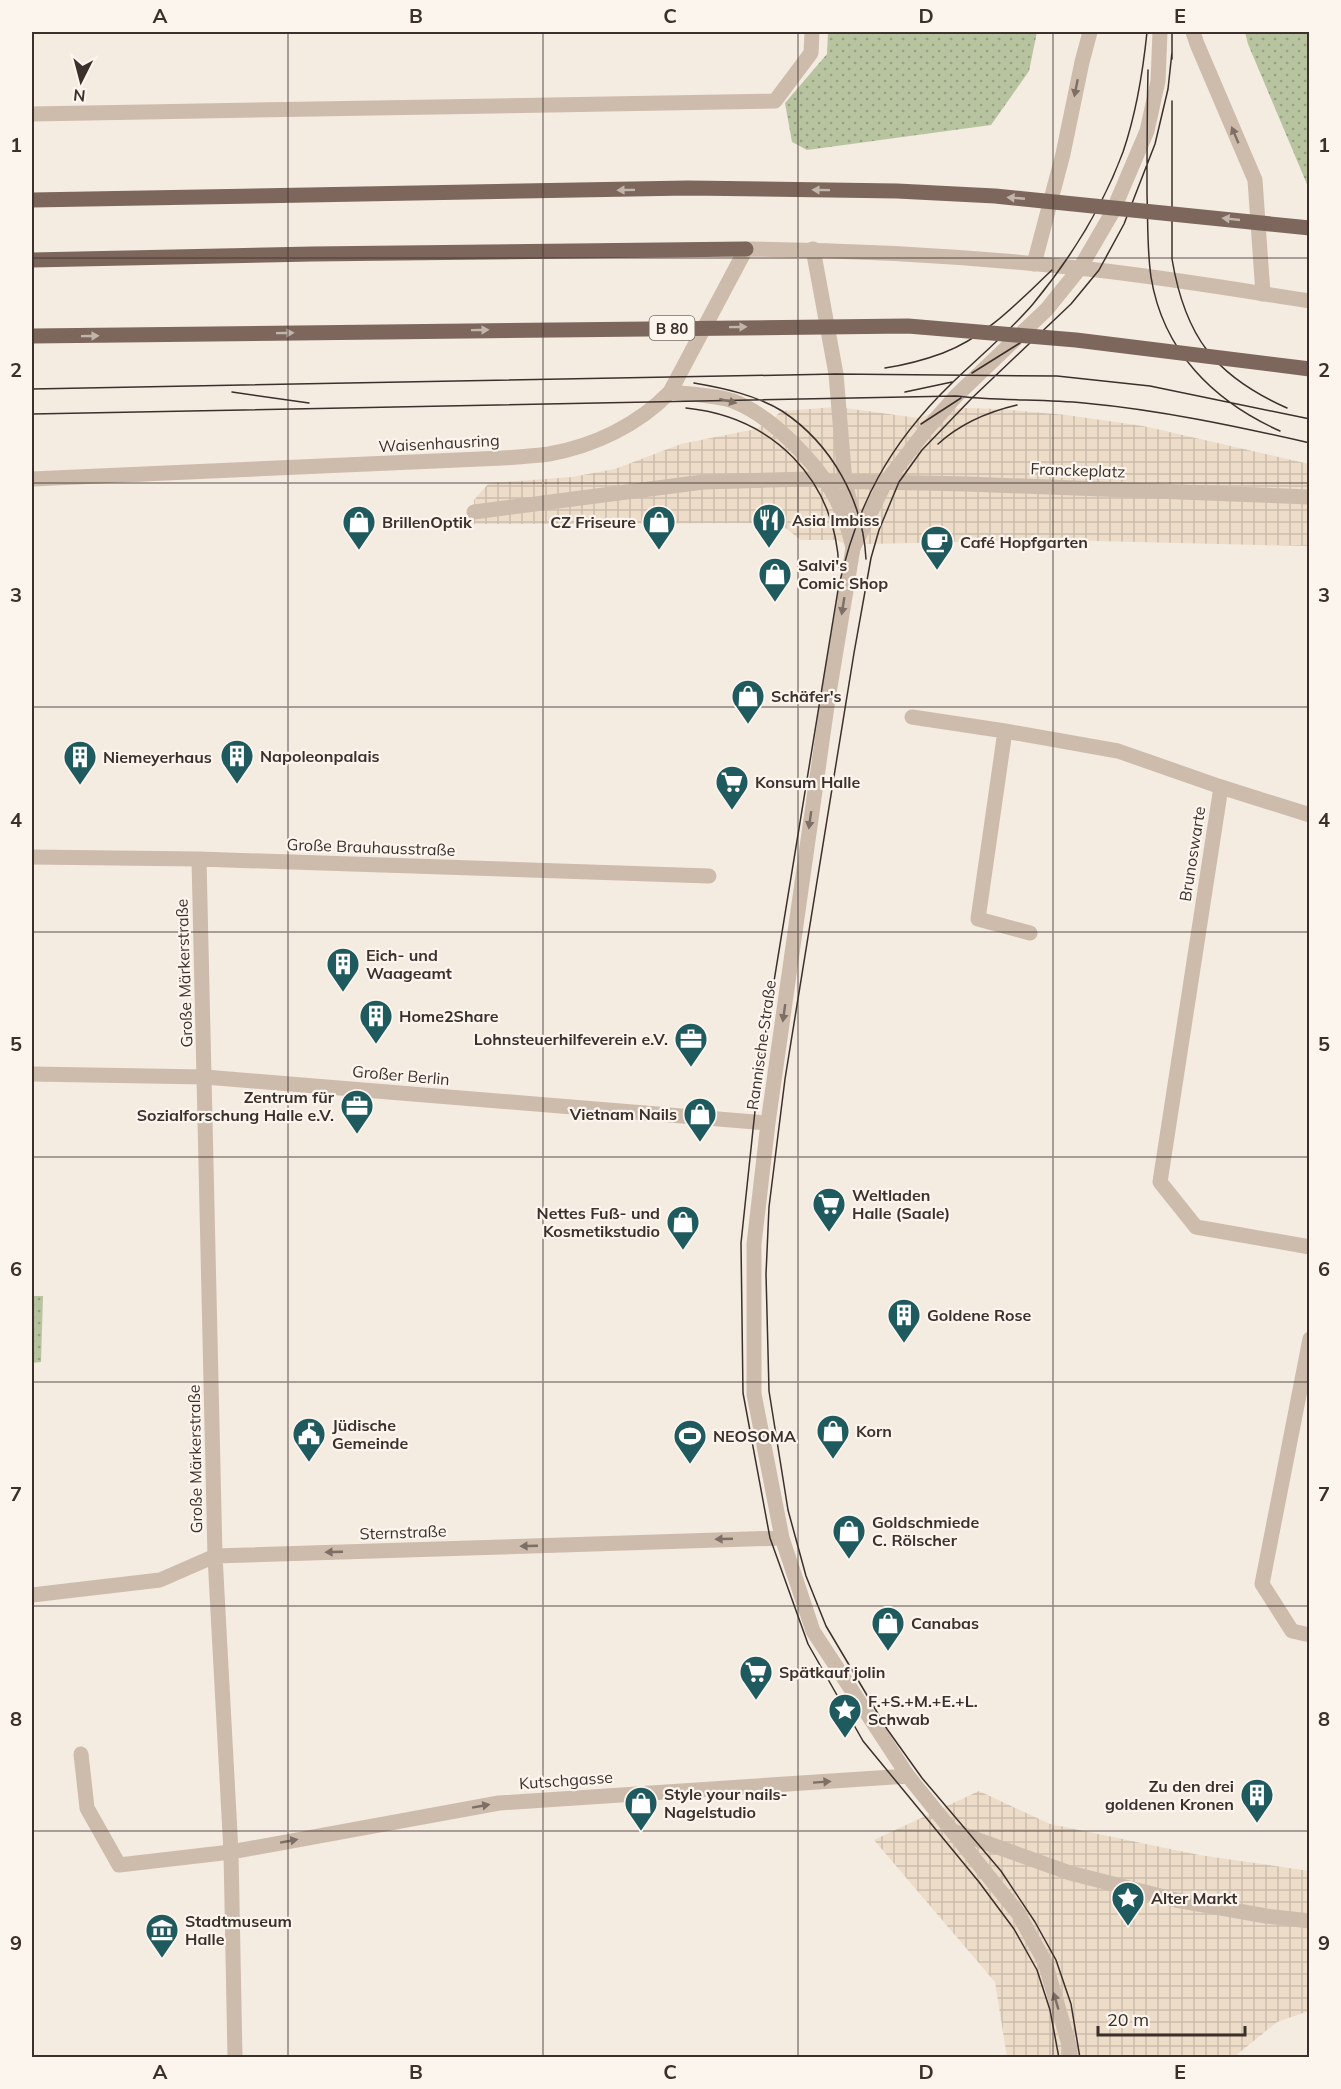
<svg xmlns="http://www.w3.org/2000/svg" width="1341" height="2089" viewBox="0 0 1341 2089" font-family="Mulish,sans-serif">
	<defs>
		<pattern id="grass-dots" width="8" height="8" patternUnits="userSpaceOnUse" patternTransform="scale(1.5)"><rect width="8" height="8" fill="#b8c4a0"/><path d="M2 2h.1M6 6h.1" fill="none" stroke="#97a083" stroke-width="1.8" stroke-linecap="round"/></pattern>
		<pattern id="plaza-grid" width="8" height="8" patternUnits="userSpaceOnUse" patternTransform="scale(1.5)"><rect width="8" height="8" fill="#ecdcc8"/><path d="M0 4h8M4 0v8" fill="none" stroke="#cbbdac"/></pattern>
	</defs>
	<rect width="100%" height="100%" fill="#f4ebe1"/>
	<path fill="url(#grass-dots)" d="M 828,32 L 1037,32 L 1029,71 L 991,125 L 807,150 L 792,142 L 785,103 L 827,54 Z
		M 1245,32 L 1309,32 L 1309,189 L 1248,44 Z
		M 32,1296 L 43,1296 L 41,1362 L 32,1363 Z"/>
	<path fill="url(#plaza-grid)" d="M 837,407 L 918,418 L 943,410 L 962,408 L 1000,409 L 1066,415 L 1143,426 L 1309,464 L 1309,546 L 1054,540 L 866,544 L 853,548 L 836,540 L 801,540 L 779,523 L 474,524 L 474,500 L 489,483 L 572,477 L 615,469 L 681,444 L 756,429 L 770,422 L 781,411 Z
		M 979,1791 L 1050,1824 L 1199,1855 L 1309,1871 L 1309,2011 L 1277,2022 L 1234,2057 L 1007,2057 L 995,1982 L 874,1840 Z"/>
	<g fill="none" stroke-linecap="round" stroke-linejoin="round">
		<path stroke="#cdbbac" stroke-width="15" d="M 32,114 L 775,101 L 811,53 L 812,32
			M 853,548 L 885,483 L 926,430 L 956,396 L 1047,309 L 1080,268 L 1112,213 L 1147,131 L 1158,81 L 1160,32
			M 912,717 L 1005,731
			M 1030,933 L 978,919 L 1005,731 L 1118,751 L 1221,787 L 1310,815
			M 1310,1339 L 1262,1584 L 1292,1631 L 1310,1635
			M 81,1754 L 87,1808 L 119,1865 L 231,1852"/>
		<path stroke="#cdbbac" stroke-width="15" d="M 813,249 L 836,374 L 845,482 L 855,524 L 853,545
			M 474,512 L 703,482 L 811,479 L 827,481 L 968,484 L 1310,497
			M 32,1595 L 160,1580 L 215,1556"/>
		<path stroke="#cdbbac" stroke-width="15" d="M 1193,32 L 1197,44 L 1255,180 L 1263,294
			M 1034,264 L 1063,154 L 1082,62 L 1090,32
			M 670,392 C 687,394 718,395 733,401 C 756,410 776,426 793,443 C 826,476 843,502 853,548 L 828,699 L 768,1123 L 754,1244 L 754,1394 L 782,1538 L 813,1631 L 908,1776 L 1018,1913 L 1045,1962 L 1070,2048 L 1070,2058
			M 1221,787 L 1160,1182 L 1196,1227 L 1310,1247
			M 32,857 L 199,859 L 709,876
			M 199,859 L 215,1556 L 231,1852 L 235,2058
			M 32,1074 L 205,1077 L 768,1123
			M 215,1556 L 782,1538
			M 953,1831 L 1070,1873 L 1176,1900 L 1266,1916 L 1310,1921
			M 231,1852 L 499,1803 L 908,1776"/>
		<path stroke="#cdbbac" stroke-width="15" d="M 32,479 L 503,458 C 518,457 534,456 549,454 C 594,446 638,425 670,392 L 746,249 C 864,250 980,257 1097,270 C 1168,278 1239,290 1310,301"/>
		<path stroke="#7d675c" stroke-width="15" d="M 32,260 L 312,254 L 746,249"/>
		<path stroke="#3b302b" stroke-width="1.5" d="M 1172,32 L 1172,59
			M 1148,70 C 1147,112 1147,153 1147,194 C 1148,222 1147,249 1151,277 C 1163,351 1213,401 1280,431
			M 1172,101 L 1172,259 C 1185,337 1215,376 1287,408
			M 885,368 C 905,365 924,360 943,353 C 986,337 1019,301 1052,270
			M 972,373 L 1020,343
			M 694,383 C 723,388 756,395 782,411 C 832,444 863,501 866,559
			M 32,389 L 836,374 L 1057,376 L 1150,386 L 1310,419
			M 232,392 L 309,403
			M 905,392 L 952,382
			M 686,408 C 773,417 835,479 839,568
			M 32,414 L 956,396 C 999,401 1042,399 1084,403 C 1160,410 1235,426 1310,443
			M 921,424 L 961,398
			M 938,444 C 961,423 987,412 1017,405
			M 1059,2058 L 1050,2010 L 1037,1970 L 1014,1929 L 979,1882 L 863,1741 L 808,1644 L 770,1538 L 743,1393 L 741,1243 L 759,1073 L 838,590 C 856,505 889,444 952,383 C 979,357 1009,332 1033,304 C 1070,259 1103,206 1123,152 C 1136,114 1143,71 1147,32
			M 1080,2058 L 1071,2004 L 1056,1960 L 1035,1922 L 1001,1871 L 922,1778 L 887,1729 L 826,1626 L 806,1576 L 788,1510 L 769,1391 L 766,1274 L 769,1207 L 785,1079 L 854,653 L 871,558 L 879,530 L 899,482 L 922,450 L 972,398 L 1071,304 L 1099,270 L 1124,224 L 1155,144 L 1168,89 L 1172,52"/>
		<path stroke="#7d675c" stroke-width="15" d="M 32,200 L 688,188 L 897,191 L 995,196 L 1310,228
			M 32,336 L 908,326 L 1076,340 L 1310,369"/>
	</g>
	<defs><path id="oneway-solid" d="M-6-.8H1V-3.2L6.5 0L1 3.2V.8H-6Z" transform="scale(1.5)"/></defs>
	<g fill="#7d6f65">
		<use href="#oneway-solid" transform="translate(1076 88) rotate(101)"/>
		<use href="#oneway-solid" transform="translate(1235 135) rotate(-113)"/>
		<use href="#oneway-solid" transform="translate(728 401) rotate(14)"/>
		<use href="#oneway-solid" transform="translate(843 606) rotate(99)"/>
		<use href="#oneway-solid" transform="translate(810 820) rotate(98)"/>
		<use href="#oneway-solid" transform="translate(784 1013) rotate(98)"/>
		<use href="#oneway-solid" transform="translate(724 1539) rotate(178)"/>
		<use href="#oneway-solid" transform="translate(529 1546) rotate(178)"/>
		<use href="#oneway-solid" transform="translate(334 1552) rotate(178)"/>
		<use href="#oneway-solid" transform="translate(822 1782) rotate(-4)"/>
		<use href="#oneway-solid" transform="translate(481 1806) rotate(-10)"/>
		<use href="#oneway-solid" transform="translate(289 1841) rotate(-10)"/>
		<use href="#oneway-solid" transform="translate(1056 2001) rotate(-106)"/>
	</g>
	<g fill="#c2b5ac">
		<use href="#oneway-solid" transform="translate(626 190) rotate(179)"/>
		<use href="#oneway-solid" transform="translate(821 190) rotate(-179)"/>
		<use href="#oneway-solid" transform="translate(1016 198) rotate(-175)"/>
		<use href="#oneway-solid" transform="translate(1231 219) rotate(-174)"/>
		<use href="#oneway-solid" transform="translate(738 327) rotate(-1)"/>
		<use href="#oneway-solid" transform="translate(480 330) rotate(-1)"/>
		<use href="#oneway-solid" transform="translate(285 333) rotate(-1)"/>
		<use href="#oneway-solid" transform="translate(90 336) rotate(-1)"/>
	</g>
	<path fill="none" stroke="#3b302b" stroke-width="1.5" stroke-opacity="0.55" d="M 288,32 L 288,2058M 543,32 L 543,2058M 798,32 L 798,2058M 1053,32 L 1053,2058M 32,258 L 1310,258M 32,483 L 1310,483M 32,707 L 1310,707M 32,932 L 1310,932M 32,1157 L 1310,1157M 32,1382 L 1310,1382M 32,1606 L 1310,1606M 32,1831 L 1310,1831"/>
	<defs>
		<g id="restaurant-pin" transform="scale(1.725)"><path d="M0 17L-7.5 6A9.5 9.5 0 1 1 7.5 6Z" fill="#1f5a5e" stroke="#fbf5ee"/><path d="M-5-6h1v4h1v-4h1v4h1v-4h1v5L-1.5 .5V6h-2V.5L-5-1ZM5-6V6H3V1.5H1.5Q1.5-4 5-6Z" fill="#fff"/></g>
		<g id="shop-pin" transform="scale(1.725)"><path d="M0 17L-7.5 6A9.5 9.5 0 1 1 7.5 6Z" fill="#1f5a5e" stroke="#fbf5ee"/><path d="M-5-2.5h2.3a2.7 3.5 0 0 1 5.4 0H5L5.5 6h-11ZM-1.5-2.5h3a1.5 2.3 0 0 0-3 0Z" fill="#fff"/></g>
		<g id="cafe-pin" transform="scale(1.725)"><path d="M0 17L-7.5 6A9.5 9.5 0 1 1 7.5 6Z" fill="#1f5a5e" stroke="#fbf5ee"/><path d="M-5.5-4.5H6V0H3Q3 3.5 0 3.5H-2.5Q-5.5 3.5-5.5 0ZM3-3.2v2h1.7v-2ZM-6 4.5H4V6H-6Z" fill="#fff"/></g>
		<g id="building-pin" transform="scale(1.725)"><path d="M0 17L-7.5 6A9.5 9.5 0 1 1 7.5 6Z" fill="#1f5a5e" stroke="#fbf5ee"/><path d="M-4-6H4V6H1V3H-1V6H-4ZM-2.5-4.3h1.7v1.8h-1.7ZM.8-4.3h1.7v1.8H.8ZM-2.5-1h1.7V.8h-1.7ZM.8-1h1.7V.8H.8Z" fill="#fff"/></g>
		<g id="supermarket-pin" transform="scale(1.725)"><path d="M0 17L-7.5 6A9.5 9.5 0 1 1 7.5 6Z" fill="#1f5a5e" stroke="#fbf5ee"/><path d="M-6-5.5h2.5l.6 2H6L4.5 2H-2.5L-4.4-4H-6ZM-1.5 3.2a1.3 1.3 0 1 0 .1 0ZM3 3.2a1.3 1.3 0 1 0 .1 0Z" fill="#fff"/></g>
		<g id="office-pin" transform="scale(1.725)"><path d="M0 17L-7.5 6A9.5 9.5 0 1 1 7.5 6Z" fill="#1f5a5e" stroke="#fbf5ee"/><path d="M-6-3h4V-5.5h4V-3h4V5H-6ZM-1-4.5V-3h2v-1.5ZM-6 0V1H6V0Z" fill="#fff"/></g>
		<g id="civic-pin" transform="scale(1.725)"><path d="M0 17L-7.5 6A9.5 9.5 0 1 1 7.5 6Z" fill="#1f5a5e" stroke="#fbf5ee"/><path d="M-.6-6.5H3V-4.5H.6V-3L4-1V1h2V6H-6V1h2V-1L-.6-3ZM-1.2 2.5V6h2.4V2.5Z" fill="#fff"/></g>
		<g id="stadium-pin" transform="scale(1.725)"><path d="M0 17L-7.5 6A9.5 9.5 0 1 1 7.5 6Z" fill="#1f5a5e" stroke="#fbf5ee"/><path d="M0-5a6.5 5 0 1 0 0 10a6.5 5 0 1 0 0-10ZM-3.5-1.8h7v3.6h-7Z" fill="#fff"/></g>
		<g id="sight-pin" transform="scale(1.725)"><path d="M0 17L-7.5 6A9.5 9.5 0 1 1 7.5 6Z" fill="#1f5a5e" stroke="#fbf5ee"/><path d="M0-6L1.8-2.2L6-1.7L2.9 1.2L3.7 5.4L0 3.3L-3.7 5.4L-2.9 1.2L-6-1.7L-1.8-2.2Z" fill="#fff"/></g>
		<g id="museum-pin" transform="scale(1.725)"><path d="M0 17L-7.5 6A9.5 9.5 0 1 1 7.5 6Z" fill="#1f5a5e" stroke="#fbf5ee"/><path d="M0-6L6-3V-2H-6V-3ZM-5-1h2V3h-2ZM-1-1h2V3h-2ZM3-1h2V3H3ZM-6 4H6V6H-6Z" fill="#fff"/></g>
	</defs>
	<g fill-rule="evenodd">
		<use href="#restaurant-pin" x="769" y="520"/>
		<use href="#shop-pin" x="359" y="522"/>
		<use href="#shop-pin" x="659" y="522"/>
		<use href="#cafe-pin" x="937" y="542"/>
		<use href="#shop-pin" x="775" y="574"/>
		<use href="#shop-pin" x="748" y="696"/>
		<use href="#building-pin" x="237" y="756"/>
		<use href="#building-pin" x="80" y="757"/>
		<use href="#supermarket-pin" x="732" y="782"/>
		<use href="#building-pin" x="343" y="964"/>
		<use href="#building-pin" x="376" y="1016"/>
		<use href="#office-pin" x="691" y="1039"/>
		<use href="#office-pin" x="357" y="1106"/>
		<use href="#shop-pin" x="700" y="1114"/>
		<use href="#supermarket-pin" x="829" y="1204"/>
		<use href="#shop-pin" x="683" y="1222"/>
		<use href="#building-pin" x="904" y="1315"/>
		<use href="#shop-pin" x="833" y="1431"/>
		<use href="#civic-pin" x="309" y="1434"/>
		<use href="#stadium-pin" x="690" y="1436"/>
		<use href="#shop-pin" x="849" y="1531"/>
		<use href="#shop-pin" x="888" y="1623"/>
		<use href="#supermarket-pin" x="756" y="1672"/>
		<use href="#sight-pin" x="845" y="1710"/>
		<use href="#building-pin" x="1257" y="1795"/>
		<use href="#shop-pin" x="641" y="1803"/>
		<use href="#sight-pin" x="1128" y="1898"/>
		<use href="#museum-pin" x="162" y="1930"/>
	</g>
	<g text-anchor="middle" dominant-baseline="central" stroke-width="4.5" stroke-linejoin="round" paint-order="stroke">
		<rect fill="#fbf5ee" stroke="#756b66" stroke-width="1.5" x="649.5" y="316" width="45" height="24" rx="4.5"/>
		<g font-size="15" font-weight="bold" fill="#3b302b">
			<text x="672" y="328">B 80</text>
		</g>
		<g font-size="16" fill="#3b302b" stroke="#fbf5ee">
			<text transform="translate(439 443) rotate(-3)">Waisenhausring</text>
			<text transform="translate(1078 470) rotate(2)">Franckeplatz</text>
			<text transform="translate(371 847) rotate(2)">Große Brauhausstraße</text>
			<text transform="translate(1192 854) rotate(-81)">Brunoswarte</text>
			<text transform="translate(184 973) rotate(-92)">Große Märkerstraße</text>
			<text transform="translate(761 1045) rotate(-82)">Rannische Straße</text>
			<text transform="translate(401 1075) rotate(5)">Großer Berlin</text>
			<text transform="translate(195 1459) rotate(-91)">Große Märkerstraße</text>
			<text transform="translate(403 1532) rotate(-2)">Sternstraße</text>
			<text transform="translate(566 1780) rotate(-4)">Kutschgasse</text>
		</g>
		<g font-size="16" font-weight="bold" fill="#3b302b" stroke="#fbf5ee" text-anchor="start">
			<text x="792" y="520">Asia Imbiss</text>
			<text x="382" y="522">BrillenOptik</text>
			<text x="636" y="522" text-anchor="end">CZ Friseure</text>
			<text x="960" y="542">Café Hopfgarten</text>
			<text x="798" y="565">Salvi's<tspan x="798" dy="18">Comic Shop</tspan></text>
			<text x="771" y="696">Schäfer's</text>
			<text x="260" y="756">Napoleonpalais</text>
			<text x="103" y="757">Niemeyerhaus</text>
			<text x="755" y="782">Konsum Halle</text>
			<text x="366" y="955">Eich- und<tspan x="366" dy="18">Waageamt</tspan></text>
			<text x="399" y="1016">Home2Share</text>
			<text x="668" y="1039" text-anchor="end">Lohnsteuerhilfeverein e.V.</text>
			<text x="334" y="1097" text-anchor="end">Zentrum für<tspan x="334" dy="18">Sozialforschung Halle e.V.</tspan></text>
			<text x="677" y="1114" text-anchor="end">Vietnam Nails</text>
			<text x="852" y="1195">Weltladen<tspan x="852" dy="18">Halle (Saale)</tspan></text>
			<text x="660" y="1213" text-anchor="end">Nettes Fuß- und<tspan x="660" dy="18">Kosmetikstudio</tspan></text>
			<text x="927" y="1315">Goldene Rose</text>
			<text x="332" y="1425">Jüdische<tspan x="332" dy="18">Gemeinde</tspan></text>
			<text x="856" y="1431">Korn</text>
			<text x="713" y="1436">NEOSOMA</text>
			<text x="872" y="1522">Goldschmiede<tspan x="872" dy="18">C. Rölscher</tspan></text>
			<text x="911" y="1623">Canabas</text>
			<text x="779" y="1672">Spätkauf jolin</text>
			<text x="868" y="1701">F.+S.+M.+E.+L.<tspan x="868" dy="18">Schwab</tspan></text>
			<text x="1234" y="1786" text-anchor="end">Zu den drei<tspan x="1234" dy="18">goldenen Kronen</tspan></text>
			<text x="664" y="1794">Style your nails-<tspan x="664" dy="18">Nagelstudio</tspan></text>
			<text x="1151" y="1898">Alter Markt</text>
			<text x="185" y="1921">Stadtmuseum<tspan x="185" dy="18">Halle</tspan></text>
		</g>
	</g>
	<rect width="1341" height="2089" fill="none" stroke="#fbf5ee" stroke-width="66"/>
	<g transform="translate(81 81) rotate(186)" stroke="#fbf5ee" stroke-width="4.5" paint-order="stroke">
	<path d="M0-4.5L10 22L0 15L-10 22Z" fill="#3b302b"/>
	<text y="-9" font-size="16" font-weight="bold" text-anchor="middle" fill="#3b302b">N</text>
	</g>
	<path d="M1098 2026v9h147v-9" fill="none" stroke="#3b302b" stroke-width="3"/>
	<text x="1107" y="2026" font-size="18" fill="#3b302b" stroke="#fbf5ee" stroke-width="4.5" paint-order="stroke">20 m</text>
	<rect x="33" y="33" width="1275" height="2023" fill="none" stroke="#3b302b" stroke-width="2"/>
	<g font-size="20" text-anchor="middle" font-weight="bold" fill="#3b302b">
		<text x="160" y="23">A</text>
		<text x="416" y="23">B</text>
		<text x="670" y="23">C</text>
		<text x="926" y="23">D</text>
		<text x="1180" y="23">E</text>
		<text x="16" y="152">1</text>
		<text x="1324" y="152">1</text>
		<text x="16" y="377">2</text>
		<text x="1324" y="377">2</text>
		<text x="16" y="602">3</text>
		<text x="1324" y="602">3</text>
		<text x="16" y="827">4</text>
		<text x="1324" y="827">4</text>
		<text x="16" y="1051">5</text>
		<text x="1324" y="1051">5</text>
		<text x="16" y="1276">6</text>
		<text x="1324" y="1276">6</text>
		<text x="16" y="1501">7</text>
		<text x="1324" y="1501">7</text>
		<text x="16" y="1726">8</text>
		<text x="1324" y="1726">8</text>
		<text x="16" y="1950">9</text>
		<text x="1324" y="1950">9</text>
		<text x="160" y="2079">A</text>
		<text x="416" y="2079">B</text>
		<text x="670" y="2079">C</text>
		<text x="926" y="2079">D</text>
		<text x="1180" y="2079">E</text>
	</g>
</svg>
